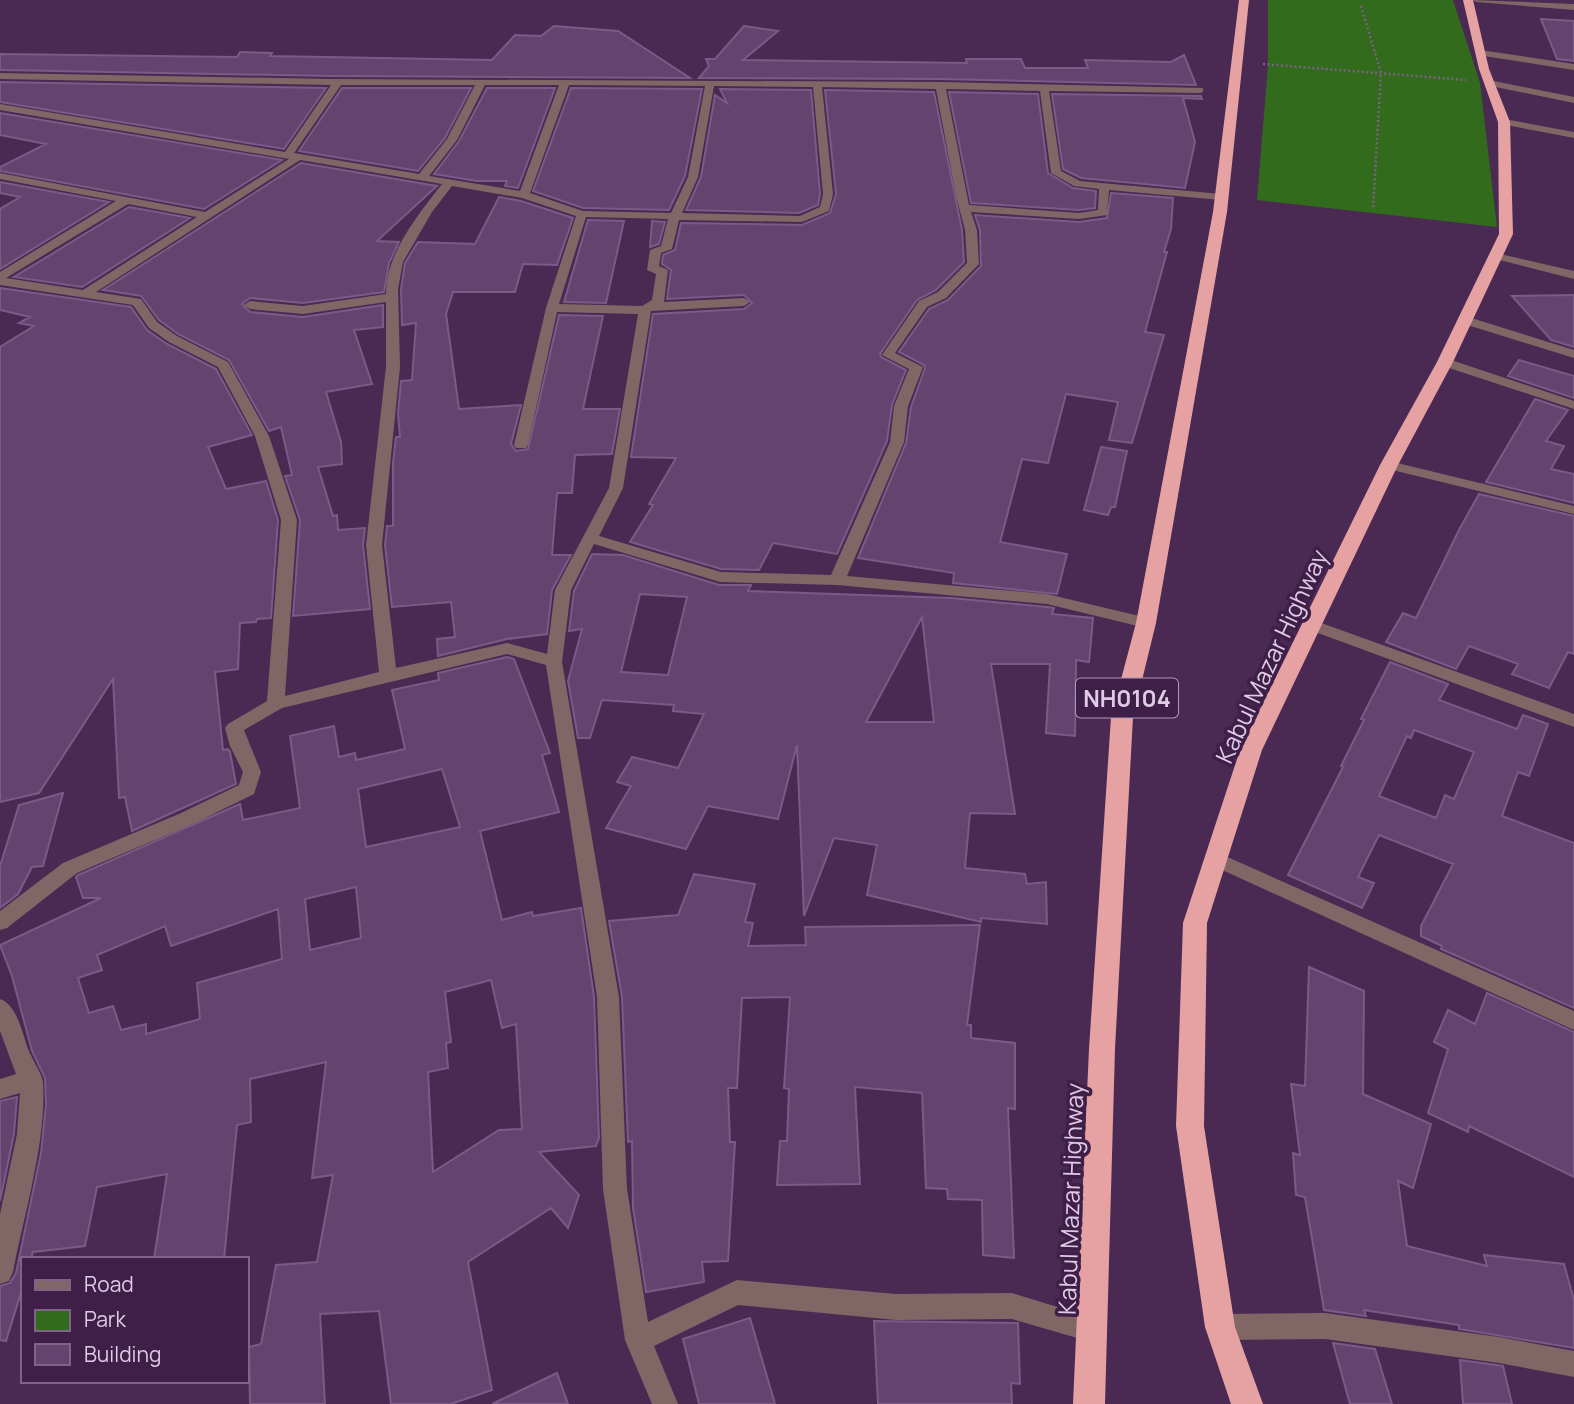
<svg xmlns="http://www.w3.org/2000/svg" width="1574" height="1404" viewBox="0 0 1574 1404" font-family="Manrope,sans-serif">
	<rect width="100%" height="100%" fill="#4a2953"/>
	<path fill="#336b1d" d="M 1268,0 L 1453,0 L 1480,83 L 1497,227 L 1257,200 L 1268,65 Z"/>
	<path fill="#65436f" stroke="#7c5986" stroke-width="2" fill-rule="evenodd" d="M 1541,19 L 1574,21 L 1574,61 L 1557,59 Z
		M 554,26 L 618,31 L 690,78 L 331,76 L 0,70 L 0,54 L 237,57 L 240,52 L 272,53 L 270,56 L 492,60 L 515,35 L 541,36 Z
		M 744,26 L 778,31 L 743,60 L 967,63 L 966,59 L 1021,59 L 1025,68 L 1088,68 L 1085,60 L 1171,62 L 1184,55 L 1196,85 L 940,79 L 699,78 L 709,66 L 706,59 L 715,59 Z
		M 0,82 L 326,88 L 284,149 L 0,102 Z
		M 342,88 L 471,88 L 445,138 L 418,171 L 299,151 Z
		M 487,88 L 555,88 L 518,188 L 505,186 L 507,181 L 477,181 L 434,174 L 459,141 Z
		M 571,88 L 702,89 L 685,176 L 669,210 L 583,208 L 533,191 Z
		M 720,89 L 811,90 L 820,194 L 818,205 L 799,213 L 686,210 L 701,177 L 715,95 L 727,103 Z
		M 825,90 L 934,92 L 962,230 L 964,262 L 936,290 L 917,300 L 880,354 L 881,357 L 906,370 L 892,405 L 887,441 L 837,554 L 773,543 L 759,570 L 721,569 L 630,542 L 653,505 L 649,504 L 676,458 L 631,457 L 653,314 L 744,309 L 752,303 L 744,295 L 667,299 L 671,270 L 662,264 L 663,255 L 675,250 L 681,223 L 802,225 L 830,213 L 836,194 Z
		M 949,92 L 1038,94 L 1048,173 L 1073,188 L 1096,191 L 1095,208 L 1079,210 L 971,203 Z
		M 1052,94 L 1201,96 L 1202,99 L 1183,98 L 1195,142 L 1185,188 L 1081,178 L 1063,169 Z
		M 0,113 L 282,160 L 204,209 L 0,171 L 0,167 L 46,144 L 0,135 Z
		M 301,163 L 437,186 L 377,241 L 399,242 L 389,263 L 384,292 L 303,303 L 250,298 L 242,304 L 250,312 L 303,317 L 383,305 L 383,327 L 354,330 L 372,384 L 326,392 L 341,442 L 342,464 L 318,467 L 333,516 L 337,515 L 338,530 L 365,528 L 363,545 L 370,609 L 293,616 L 300,520 L 285,476 L 292,475 L 281,427 L 269,431 L 229,360 L 178,334 L 159,320 L 141,296 L 103,290 Z
		M 0,182 L 109,202 L 0,269 L 0,209 L 20,197 L 0,193 Z
		M 1111,193 L 1173,198 L 1171,229 L 1164,252 L 1167,252 L 1145,332 L 1164,335 L 1132,443 L 1109,440 L 1118,402 L 1066,394 L 1048,463 L 1022,459 L 1000,542 L 1067,554 L 1057,594 L 953,583 L 954,573 L 858,558 L 906,443 L 911,407 L 925,368 L 924,365 L 899,352 L 929,309 L 948,300 L 981,266 L 980,230 L 975,215 L 1079,222 L 1107,218 Z
		M 499,197 L 521,201 L 573,218 L 557,265 L 523,264 L 515,292 L 453,292 L 446,314 L 459,409 L 521,405 L 511,444 L 516,451 L 528,449 L 559,315 L 603,316 L 583,409 L 620,409 L 612,454 L 575,455 L 572,493 L 557,493 L 552,555 L 571,555 L 552,590 L 547,634 L 507,639 L 438,656 L 437,639 L 455,637 L 451,602 L 392,607 L 385,545 L 387,526 L 393,526 L 393,463 L 396,437 L 400,437 L 398,413 L 401,381 L 412,380 L 416,323 L 402,325 L 401,289 L 405,263 L 418,242 L 475,244 Z
		M 129,207 L 190,218 L 82,287 L 14,277 Z
		M 588,220 L 624,221 L 606,303 L 564,302 Z
		M 652,221 L 665,222 L 659,244 L 650,247 Z
		M 0,288 L 131,307 L 147,330 L 167,344 L 216,369 L 252,435 L 208,447 L 226,489 L 266,481 L 278,520 L 271,618 L 257,619 L 256,622 L 240,623 L 238,669 L 215,672 L 223,750 L 228,749 L 230,752 L 236,784 L 132,831 L 125,797 L 119,798 L 113,679 L 39,793 L 0,802 L 0,347 L 34,326 L 19,323 L 30,317 L 0,310 Z
		M 1574,295 L 1574,347 L 1551,340 L 1512,296 Z
		M 1519,360 L 1574,376 L 1574,398 L 1508,376 Z
		M 1535,399 L 1568,410 L 1546,441 L 1564,446 L 1551,469 L 1574,474 L 1574,503 L 1486,482 Z
		M 1101,447 L 1127,451 L 1115,507 L 1111,507 L 1108,515 L 1084,510 Z
		M 1479,494 L 1574,516 L 1574,654 L 1568,652 L 1549,688 L 1512,674 L 1518,664 L 1469,646 L 1456,669 L 1386,642 L 1403,613 L 1416,618 L 1460,528 Z
		M 592,554 L 623,555 L 719,585 L 751,585 L 748,591 L 951,598 L 1047,607 L 1054,608 L 1052,614 L 1093,618 L 1089,662 L 1076,660 L 1075,736 L 1046,733 L 1050,664 L 991,664 L 1015,814 L 970,813 L 965,868 L 1025,874 L 1027,884 L 1046,882 L 1047,924 L 981,918 L 981,922 L 867,895 L 877,845 L 834,838 L 804,916 L 797,745 L 778,819 L 708,806 L 686,849 L 606,828 L 631,786 L 617,782 L 632,757 L 678,768 L 704,714 L 673,711 L 674,705 L 602,700 L 590,738 L 578,738 L 568,681 L 582,629 L 569,631 L 574,591 ZM 640,594 L 687,597 L 668,675 L 621,672 ZM 922,617 L 934,722 L 866,722 Z
		M 507,657 L 514,659 L 550,753 L 542,755 L 559,812 L 480,831 L 502,920 L 532,912 L 533,916 L 581,908 L 594,997 L 599,1138 L 596,1146 L 539,1152 L 579,1195 L 568,1228 L 551,1208 L 468,1262 L 492,1390 L 451,1404 L 391,1404 L 379,1311 L 320,1314 L 325,1404 L 250,1404 L 249,1347 L 261,1344 L 276,1265 L 317,1262 L 333,1175 L 312,1178 L 326,1062 L 250,1079 L 251,1122 L 237,1125 L 224,1259 L 154,1259 L 167,1174 L 97,1187 L 85,1246 L 33,1252 L 31,1259 L 23,1259 L 23,1286 L 6,1341 L 0,1340 L 0,1286 L 10,1283 L 16,1273 L 41,1153 L 46,1104 L 45,1078 L 32,1051 L 12,976 L 0,945 L 101,898 L 83,898 L 76,877 L 78,875 L 240,804 L 243,820 L 300,808 L 290,736 L 334,726 L 339,757 L 355,753 L 356,760 L 405,749 L 392,690 L 439,680 L 438,673 ZM 442,769 L 460,827 L 366,847 L 358,789 ZM 356,887 L 361,938 L 310,950 L 305,899 ZM 278,909 L 282,959 L 197,983 L 200,1019 L 146,1034 L 146,1024 L 121,1030 L 113,1006 L 89,1013 L 78,978 L 102,970 L 97,955 L 165,926 L 171,946 ZM 491,980 L 502,1028 L 516,1024 L 522,1129 L 499,1130 L 433,1172 L 428,1072 L 448,1068 L 446,1043 L 451,1042 L 445,992 Z
		M 1390,662 L 1448,684 L 1439,700 L 1517,729 L 1523,715 L 1548,724 L 1529,776 L 1518,772 L 1502,816 L 1574,843 L 1574,1008 L 1441,949 L 1442,946 L 1421,936 L 1421,926 L 1453,864 L 1379,835 L 1358,877 L 1374,883 L 1362,908 L 1288,875 L 1343,767 L 1341,766 L 1364,720 L 1361,719 ZM 1414,730 L 1474,752 L 1454,799 L 1445,795 L 1436,818 L 1379,796 L 1407,736 L 1411,738 Z
		M 63,793 L 43,866 L 32,867 L 18,894 L 0,908 L 0,866 L 19,805 Z
		M 694,874 L 755,884 L 745,922 L 753,923 L 748,946 L 806,945 L 805,927 L 980,925 L 967,1025 L 971,1025 L 971,1038 L 1015,1043 L 1015,1109 L 1008,1108 L 1014,1258 L 983,1255 L 982,1200 L 948,1199 L 947,1189 L 926,1188 L 922,1093 L 855,1087 L 860,1184 L 777,1185 L 780,1141 L 787,1141 L 789,1089 L 784,1088 L 790,997 L 742,998 L 737,1088 L 728,1088 L 730,1142 L 735,1142 L 728,1261 L 702,1262 L 704,1282 L 646,1292 L 633,1208 L 632,1141 L 628,1142 L 622,997 L 609,921 L 678,915 Z
		M 1309,967 L 1364,991 L 1363,1094 L 1431,1124 L 1413,1188 L 1398,1181 L 1407,1246 L 1487,1266 L 1484,1255 L 1564,1264 L 1574,1300 L 1574,1348 L 1459,1329 L 1459,1325 L 1364,1310 L 1366,1316 L 1324,1310 L 1305,1197 L 1296,1195 L 1293,1153 L 1300,1155 L 1291,1084 L 1305,1086 Z
		M 1487,993 L 1574,1032 L 1574,1177 L 1469,1126 L 1468,1132 L 1428,1113 L 1448,1049 L 1434,1042 L 1448,1010 L 1475,1024 Z
		M 17,1097 L 14,1134 L 0,1201 L 0,1101 Z
		M 750,1318 L 775,1404 L 699,1404 L 683,1339 Z
		M 874,1321 L 1018,1323 L 1020,1384 L 1011,1383 L 1012,1404 L 878,1404 Z
		M 1333,1343 L 1375,1349 L 1392,1404 L 1350,1404 Z
		M 1460,1360 L 1503,1366 L 1512,1404 L 1463,1404 Z
		M 557,1373 L 568,1404 L 492,1404 Z"/>
	<g fill="none" stroke-linecap="round" stroke-linejoin="round">
		<path stroke="#7d6085" stroke-width="2.5" stroke-dasharray="2 2.5" stroke-linecap="butt" d="M 1361,6 L 1381,73 L 1373,209
			M 1263,64 L 1466,80"/>
		<path fill="#826666" fill-rule="evenodd" d="M 1472,0 L 1574,4 L 1574,10 L 1476,2 Z
			M 1480,50 L 1574,64 L 1574,70 L 1477,55 L 1477,51 Z
			M 0,73 L 331,79 L 940,82 L 1203,88 L 1203,92 L 1200,93 L 1049,91 L 1061,171 L 1080,181 L 1221,194 L 1226,197 L 1221,200 L 1109,190 L 1107,215 L 1079,219 L 971,212 L 977,230 L 979,264 L 946,298 L 927,307 L 895,353 L 923,367 L 908,406 L 904,442 L 847,576 L 1047,594 L 1152,619 L 1154,623 L 1152,627 L 1146,628 L 1047,604 L 837,585 L 720,582 L 594,544 L 571,590 L 562,662 L 619,997 L 627,1189 L 648,1322 L 737,1280 L 896,1294 L 1012,1293 L 1100,1320 L 1104,1329 L 1100,1338 L 1091,1342 L 1012,1319 L 896,1320 L 738,1305 L 654,1346 L 678,1404 L 652,1404 L 625,1340 L 603,1189 L 597,997 L 546,665 L 507,654 L 282,708 L 244,730 L 261,772 L 254,794 L 195,823 L 77,873 L 7,928 L 0,930 L 0,911 L 63,863 L 181,813 L 239,785 L 243,772 L 230,746 L 225,728 L 228,724 L 267,701 L 281,520 L 255,436 L 218,367 L 169,342 L 149,328 L 133,305 L 0,285 L 0,272 L 116,201 L 0,179 L 0,173 L 205,212 L 289,159 L 0,110 L 0,104 L 285,152 L 331,85 L 0,79 ZM 341,85 L 475,85 L 447,139 L 419,174 L 294,153 ZM 485,85 L 559,85 L 520,191 L 429,176 L 457,140 ZM 569,85 L 705,86 L 688,177 L 671,213 L 583,211 L 530,193 ZM 714,86 L 813,87 L 823,194 L 820,207 L 800,216 L 682,213 L 698,177 ZM 822,87 L 936,89 L 956,196 L 965,230 L 967,263 L 938,292 L 919,301 L 882,355 L 909,369 L 894,406 L 890,442 L 831,575 L 721,572 L 599,536 L 623,488 L 651,311 L 744,306 L 750,302 L 744,298 L 664,302 L 668,270 L 659,266 L 661,253 L 672,249 L 679,220 L 802,222 L 829,211 L 833,194 ZM 946,89 L 1040,91 L 1051,173 L 1074,186 L 1099,189 L 1098,210 L 1079,213 L 969,205 ZM 300,160 L 442,184 C 418,215 386,253 386,294 L 303,306 L 250,301 L 244,305 L 250,309 L 303,314 L 386,302 L 386,367 L 366,545 L 379,672 L 285,696 L 297,520 L 269,436 L 228,362 L 177,336 L 157,322 L 141,299 L 96,292 ZM 452,186 L 522,198 L 576,216 L 546,308 L 514,445 L 516,448 L 526,448 L 528,445 L 557,312 L 638,314 L 609,488 L 555,590 L 547,654 L 507,643 L 396,668 L 382,545 L 400,367 L 398,289 L 403,262 L 432,212 ZM 128,204 L 197,217 L 83,290 L 6,278 ZM 586,217 L 668,219 L 661,246 L 650,250 L 647,270 L 656,274 L 652,300 L 642,306 L 559,304 Z
			M 1489,80 L 1574,97 L 1574,103 L 1486,85 L 1484,83 Z
			M 1504,119 L 1574,132 L 1574,138 L 1501,124 L 1499,122 Z
			M 1496,253 L 1574,271 L 1574,279 L 1492,258 L 1492,254 Z
			M 1465,316 L 1574,350 L 1574,358 L 1461,323 L 1461,317 Z
			M 1445,358 L 1574,401 L 1574,409 L 1440,365 L 1440,359 Z
			M 1389,461 L 1574,506 L 1574,514 L 1384,468 L 1382,465 L 1384,462 Z
			M 1313,620 L 1574,714 L 1574,727 L 1307,629 L 1305,625 L 1307,621 Z
			M 1216,852 L 1574,1011 L 1574,1030 L 1209,864 L 1206,859 L 1209,854 Z
			M 0,999 C 16,1005 21,1028 26,1043 C 29,1055 42,1073 43,1082 C 47,1139 24,1215 13,1272 L 9,1281 L 0,1284 L 0,1214 L 17,1134 L 20,1093 L 0,1099 L 0,1079 L 16,1074 L 0,1031 Z
			M 1325,1313 L 1499,1337 L 1574,1351 L 1574,1377 L 1499,1363 L 1325,1339 L 1220,1340 L 1211,1336 L 1207,1327 L 1211,1318 L 1220,1314 Z"/>
		<path fill="#e6a2a3" fill-rule="evenodd" d="M 1239,0 L 1249,0 L 1227,212 L 1156,623 L 1133,717 L 1115,1049 L 1105,1404 L 1073,1404 L 1089,1049 L 1111,717 L 1136,623 L 1213,212 Z
			M 1463,0 L 1473,0 L 1489,69 L 1510,122 L 1513,234 L 1453,362 L 1398,465 L 1262,750 L 1207,923 L 1204,1126 L 1235,1327 L 1263,1404 L 1231,1404 L 1205,1327 L 1176,1126 L 1183,923 L 1240,750 L 1380,465 L 1437,362 L 1499,234 L 1498,122 L 1479,69 Z"/>
	</g>
	<g text-anchor="middle" dominant-baseline="central" stroke-width="7" stroke-linejoin="round" paint-order="stroke">
		<rect fill="#3f1f48" stroke="#af97b6" stroke-width="2" x="1076" y="678.5" width="102" height="39" rx="5"/>
		<g font-size="23" font-weight="bold" fill="#dfcbe5">
			<text x="1127" y="698">NH0104</text>
		</g>
		<g font-size="24" fill="#dfcbe5" stroke="#3f1f48">
			<text transform="translate(1271 656) rotate(-65)">Kabul Mazar Highway</text>
			<text transform="translate(1070 1199) rotate(-88)">Kabul Mazar Highway</text>
		</g>
	</g>
	<rect x="21" y="1257" width="228" height="126" fill="#3f1f48" stroke="#7f6487" stroke-width="2"/>
	<rect x="35" y="1280" width="35" height="10" fill="#826666" stroke="#7f6487" stroke-width="2"/>
	<text x="84" y="1292" font-size="21" fill="#dfcbe5">Road</text>
	<rect x="35" y="1310" width="35" height="21" fill="#336b1d" stroke="#7f6487" stroke-width="2"/>
	<text x="84" y="1327" font-size="21" fill="#dfcbe5">Park</text>
	<rect x="35" y="1344" width="35" height="21" fill="#65436f" stroke="#7f6487" stroke-width="2"/>
	<text x="84" y="1362" font-size="21" fill="#dfcbe5">Building</text>
</svg>
